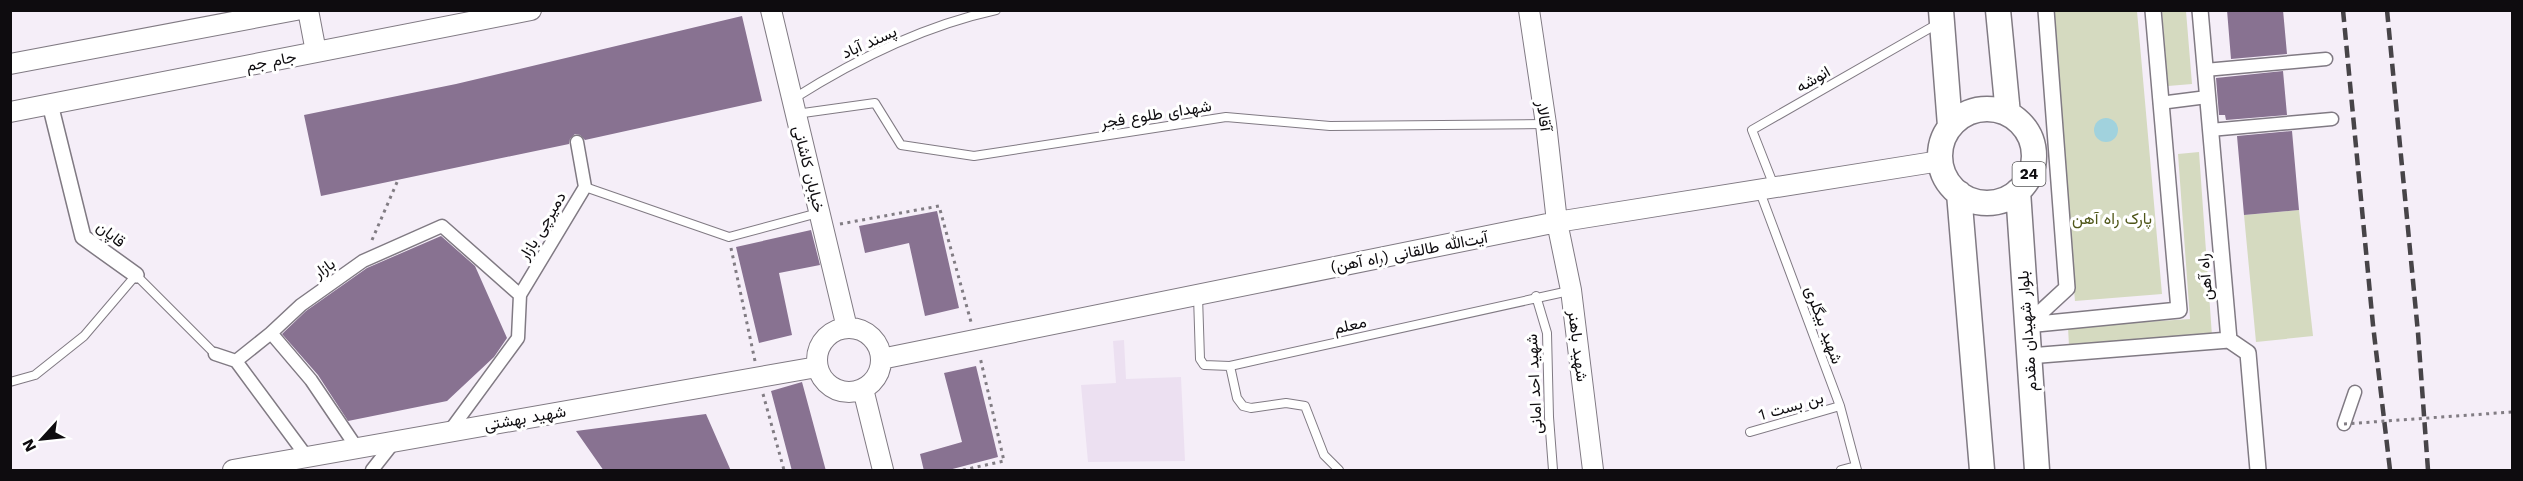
<svg xmlns="http://www.w3.org/2000/svg" width="2523" height="481" viewBox="0 0 2523 481" font-family="'Work Sans',Vazirmatn,sans-serif">
	<rect width="100%" height="100%" fill="#f5eef8"/>
	<path fill="#ece0f1" d="M 1124,340 L 1126,379 L 1181,377 L 1185,461 L 1088,462 L 1081,385 L 1116,383 L 1113,341 Z"/>
	<path fill="#d5dac0" d="M 2050,11 L 2137,11 L 2162,294 L 2075,301 Z
		M 2162,11 L 2186,11 L 2192,84 L 2168,86 Z
		M 2199,152 L 2212,336 L 2069,346 L 2068,327 L 2190,319 L 2178,154 Z
		M 2299,210 L 2313,336 L 2256,342 L 2244,215 Z"/>
	<path fill="#a1d2dd" d="M2094 130a12 12 0 1 1 24 0a12 12 0 1 1-24 0Z"/>
	<path fill="#887291" d="M 2227,10 L 2283,10 L 2287,54 L 2231,59 Z
		M 742,16 L 762,101 L 585,140 L 580,135 L 575,134 L 570,139 L 569,144 L 321,196 L 304,115 L 456,84 Z
		M 2283,71 L 2287,115 L 2226,120 L 2225,115 L 2219,115 L 2216,78 Z
		M 2292,131 L 2299,210 L 2244,215 L 2237,136 Z
		M 937,211 L 959,308 L 925,316 L 909,243 L 865,253 L 859,226 Z
		M 811,230 L 820,265 L 779,273 L 792,335 L 759,343 L 736,247 Z
		M 441,236 L 475,266 L 507,338 L 494,357 L 447,401 L 348,421 L 318,375 L 282,334 L 306,311 L 367,268 Z
		M 976,366 L 998,457 L 945,471 L 924,471 L 920,454 L 962,442 L 944,373 Z
		M 802,382 L 826,471 L 792,471 L 771,391 Z
		M 706,414 L 731,471 L 604,471 L 576,431 Z"/>
	<g fill="none" stroke-linecap="round" stroke-linejoin="round">
		<g stroke="#807a83" stroke-width="10">
			<path id="service" d="M 793,99 C 856,59 923,26 996,10
				M 796,114 L 875,103 L 901,145 L 974,156 L 1226,117 L 1330,126 L 1544,124
				M 1774,186 L 1752,130 L 1939,23
				M 585,187 L 729,237 L 818,213
				M 1760,192 L 1840,406 L 1857,470
				M 1198,296 L 1200,359 L 1204,365 L 1230,366 L 1569,291
				M 1536,296 L 1547,333 L 1549,417 L 1553,470
				M 1230,366 L 1237,398 L 1243,406 L 1251,408 L 1286,403 L 1305,406 L 1324,455 L 1339,470
				M 10,382 L 35,375 L 84,336 L 136,275 L 215,354
				M 1750,432 L 1840,406
				M 1841,470 L 1856,466"/>
		</g>
		<g stroke="#807a83" stroke-width="15">
			<path id="pedestrian" d="M 2205,70 L 2326,59
				M 2160,103 L 2207,97
				M 2210,130 L 2332,119
				M 271,333 L 236,361 L 307,457
				M 215,354 L 236,361
				M 2344,424 L 2355,392
				M 449,432 L 518,338 L 520,295 L 585,187 L 577,142
				M 357,448 L 311,380 L 271,333 L 301,305 L 363,261 L 442,226 L 520,295
				M 372,470 L 394,442"/>
		</g>
		<g stroke="#807a83" stroke-width="18">
			<path id="minor" d="M 50,104 L 83,237 L 136,275
				M 2027,325 L 2179,310 L 2153,10
				M 2027,325 L 2067,288 L 2046,10
				M 2229,340 L 2248,353 L 2258,470
				M 2029,356 L 2229,340 L 2200,10"/>
		</g>
		<g stroke="#807a83" stroke-width="22">
			<path id="tertiary" d="M 308,10 L 316,52
				M 771,10 L 847,328
				M 1529,10 L 1546,124 L 1557,222 L 1571,290 L 1593,470
				M 10,64 L 296,10
				M 10,112 L 531,10
				M817 360a32 32 0 1 1 64 0a32 32 0 1 1-64 0Z
				M 881,359 L 1557,222 L 1940,161
				M 863,389 L 883,470
				M 233,470 L 817,367"/>
		</g>
		<g stroke="#807a83" stroke-width="27">
			<path id="primary" d="M 1941,10 L 1950,126
				M 1998,10 L 2008,114
				M1940 156a47 47 0 1 1 94 0a47 47 0 1 1-94 0Z
				M 2018,191 L 2037,470
				M 1959,193 L 1982,470"/>
		</g>
		<path stroke="#817c83" stroke-width="3" stroke-dasharray="3 4.5" stroke-linecap="butt" d="M 840,224 L 939,206 L 971,322
			M 372,240 L 398,180
			M 731,248 L 755,361
			M 763,394 L 784,470
			M 963,470 L 1004,461 L 980,357"/>
		<use href="#service" stroke="#fff" stroke-width="8"/>
		<use href="#pedestrian" stroke="#fff" stroke-width="12"/>
		<use href="#minor" stroke="#fff" stroke-width="15"/>
		<use href="#tertiary" stroke="#fff" stroke-width="20"/>
		<use href="#primary" stroke="#fff" stroke-width="24"/>
		<path stroke="#474448" stroke-width="4.5" stroke-dasharray="12 6" stroke-linecap="butt" d="M 2343,10 L 2373,325 L 2390,470
			M 2387,10 L 2418,333 L 2428,470"/>
		<path stroke="#817c83" stroke-width="3" stroke-dasharray="3 4.5" stroke-linecap="butt" d="M 2344,424 L 2512,412"/>
	</g>
	<g text-anchor="middle" dominant-baseline="central" stroke-width="6" stroke-linejoin="round" paint-order="stroke">
		<rect fill="#fff" stroke="#565557" stroke-width="1.5" x="2012.5" y="162" width="33" height="24" rx="4.5"/>
		<g font-size="15" font-weight="bold" fill="#0e0c0f">
			<text x="2029" y="174">24</text>
		</g>
		<g font-size="16" fill="#0e0c0f" stroke="#fff">
			<text transform="translate(869 42) rotate(-24)">پسند آباد</text>
			<text transform="translate(271 61) rotate(-11)">جام جم</text>
			<text transform="translate(1813 79) rotate(-30)">انوشه</text>
			<text transform="translate(1156 114) rotate(-9)">شهدای طلوع فجر</text>
			<text transform="translate(1544 116) rotate(82)">آقالار</text>
			<text transform="translate(809 169) rotate(76)">خیابان کاشانی</text>
			<text transform="translate(542 226) rotate(-59)">دمیرچی بازار</text>
			<text transform="translate(111 234) rotate(38)">قاپان</text>
			<text transform="translate(1409 252) rotate(-11)">(راه آهن) آیت‌الله طالقانی</text>
			<text transform="translate(324 268) rotate(-35)">بازار</text>
			<text transform="translate(2205 277) rotate(-95)">راه آهن</text>
			<text transform="translate(1350 325) rotate(-13)">معلم</text>
			<text transform="translate(1824 325) rotate(70)">شهید بیگلری</text>
			<text transform="translate(2027 331) rotate(-94)">بلوار شهیدان مقدم</text>
			<text transform="translate(1578 346) rotate(83)">شهید باهنر</text>
			<text transform="translate(1534 384) rotate(-93)">شهید احد امانی</text>
			<text transform="translate(1791 406) rotate(-16)">بن بست 1</text>
			<text transform="translate(525 418) rotate(-10)">شهید بهشتی</text>
		</g>
		<g font-size="16" fill="#4f5619" stroke="#fff">
			<text x="2112" y="218">پارک راه آهن</text>
		</g>
	</g>
	<rect width="2523" height="481" fill="none" stroke="#0e0c0f" stroke-width="24"/>
	<g transform="translate(42 439) rotate(243)" stroke="#ffffff" stroke-width="4.5" paint-order="stroke">
	<path d="M0-4.5L10 22L0 15L-10 22Z" fill="#0e0c0f"/>
	<text y="-9" font-size="16" font-weight="bold" text-anchor="middle" fill="#0e0c0f">N</text>
	</g>
</svg>
